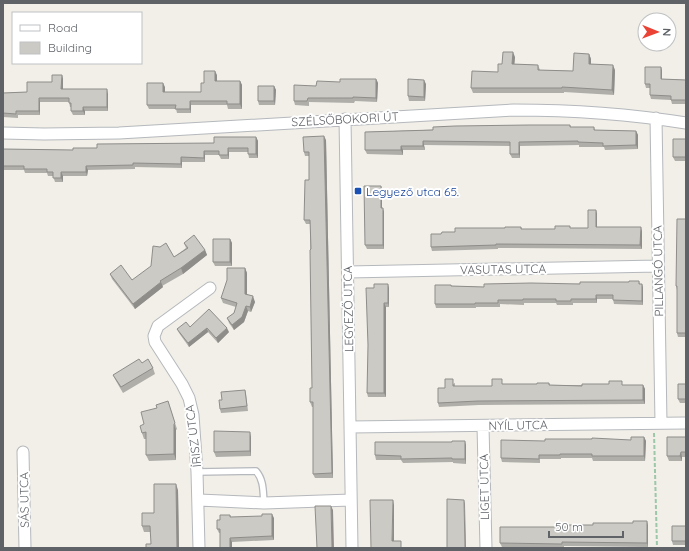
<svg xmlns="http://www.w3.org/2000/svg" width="689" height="551" viewBox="0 0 689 551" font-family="Quicksand,sans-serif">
	<rect width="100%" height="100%" fill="#f1efe8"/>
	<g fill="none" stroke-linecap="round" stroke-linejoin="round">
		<g stroke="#b5b8bc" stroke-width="8">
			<path id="service" d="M 197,472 L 256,471 C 264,480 263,492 264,503"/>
		</g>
		<g stroke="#b5b8bc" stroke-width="13">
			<path id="minor" d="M 656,118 L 661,423
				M 345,119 L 352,548
				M 3,133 L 44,134 L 119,133 L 514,110 C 572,110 629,114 686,123
				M 348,272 L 658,266
				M 483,426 L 486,548
				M 350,427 L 686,423
				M 23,452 L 25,548
				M 199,500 L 264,503 L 351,500
				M 199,548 L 197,472 L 193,415 L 189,398 L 182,384 L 155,342 L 154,336 L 158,326 L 210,288"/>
		</g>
		<path stroke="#9cc7a9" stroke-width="2" stroke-dasharray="4 2" stroke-linecap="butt" d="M 654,433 L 657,548"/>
		<use href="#service" stroke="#fff" stroke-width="5.5"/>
		<use href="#minor" stroke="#fff" stroke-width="11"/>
	</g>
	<path fill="#afaea9" d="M 589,54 L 591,59 L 591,64 L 615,70 L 614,95 L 564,92 L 564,93 L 473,93 L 471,88 L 498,72 L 502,64 L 515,57 L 514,64 L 538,65 L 540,70 L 573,71 Z
		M 661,67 L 662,71 L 662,79 L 686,80 L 686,104 L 672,104 L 671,100 L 651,99 L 650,95 L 650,88 L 646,88 L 645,84 Z
		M 62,75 L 63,79 L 63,89 L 108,94 L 108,111 L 85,111 L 85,115 L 73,115 L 71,111 L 71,107 L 70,107 L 69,102 L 40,102 L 40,115 L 18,115 L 18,118 L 3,117 L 3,93 L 27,92 L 52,82 Z
		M 217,75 L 217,81 L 240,81 L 242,85 L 242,109 L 228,109 L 227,105 L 191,105 L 191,113 L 177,113 L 176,109 L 149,109 L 147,105 L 165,87 L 165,92 L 201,92 L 204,83 Z
		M 376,79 L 378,83 L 377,102 L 355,101 L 354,103 L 309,102 L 309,106 L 295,105 L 294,101 L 316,86 L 340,82 Z
		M 426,84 L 425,101 L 409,101 L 408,96 Z
		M 274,86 L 276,90 L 275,105 L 259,105 L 258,101 Z
		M 570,125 L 571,127 L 594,127 L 595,130 L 636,131 L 638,135 L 638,149 L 605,150 L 604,147 L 579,147 L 579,145 L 520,146 L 520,158 L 512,158 L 510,154 L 510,146 L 424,145 L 425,150 L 403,150 L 403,155 L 367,154 L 365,150 L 365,132 Z
		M 256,137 L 258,141 L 258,158 L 249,158 L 248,152 L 229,152 L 229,159 L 221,159 L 219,155 L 205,155 L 205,162 L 182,162 L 182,168 L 135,167 L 135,169 L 88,170 L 87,176 L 63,176 L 63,182 L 55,182 L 53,176 L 48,176 L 47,173 L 25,173 L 24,170 L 3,170 L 3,149 L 73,150 L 214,143 Z
		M 686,139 L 686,161 L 675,161 L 673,157 Z
		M 326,140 L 333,478 L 315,478 L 313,474 L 313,407 L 312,407 L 310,402 L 312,388 L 310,224 L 306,224 L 304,220 L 309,180 L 309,156 L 305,156 L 304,152 Z
		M 381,186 L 382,190 L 382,208 L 384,212 L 384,249 L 367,249 L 365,245 Z
		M 596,210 L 597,214 L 597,227 L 642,231 L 642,249 L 498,248 L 498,249 L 432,251 L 431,247 L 441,234 L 455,232 L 521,227 L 522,229 L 555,229 L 588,228 Z
		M 686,219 L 686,337 L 678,337 L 677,333 L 677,290 L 676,286 Z
		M 230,239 L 232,243 L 232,266 L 215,266 L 213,262 Z
		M 184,243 L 205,250 L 207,255 L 183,274 L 162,286 L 163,287 L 135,309 L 112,279 L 110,274 L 132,280 L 174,257 L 186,248 Z
		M 245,268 L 247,273 L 247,294 L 255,302 L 251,312 L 248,311 L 244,322 L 234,330 L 229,323 L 227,318 L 234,313 L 236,307 L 223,303 L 221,298 Z
		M 639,281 L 640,284 L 642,284 L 643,288 L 643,305 L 614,304 L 613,299 L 597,299 L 597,303 L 573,303 L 573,305 L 557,305 L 556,303 L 524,303 L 524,305 L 500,304 L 500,307 L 476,307 L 476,308 L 436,308 L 435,304 L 451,285 L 452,286 L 484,287 L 629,282 Z
		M 374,288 L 389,288 L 389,307 L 386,307 L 386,397 L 368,397 L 367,393 Z
		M 190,327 L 229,332 L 218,343 L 208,332 L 189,347 L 179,333 L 177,329 Z
		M 142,363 L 153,368 L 155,374 L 123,393 L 116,381 L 113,375 Z
		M 455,383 L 455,386 L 492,386 L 504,384 L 537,384 L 549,383 L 550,385 L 643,385 L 645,389 L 645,404 L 479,405 L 439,407 L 438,403 L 445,388 Z
		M 686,384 L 686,403 L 680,403 L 678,399 Z
		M 245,390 L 246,394 L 248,411 L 221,413 L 220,409 L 222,400 Z
		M 168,401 L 177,429 L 176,430 L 176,460 L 149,461 L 146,455 L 146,439 L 144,439 L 142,433 L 144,424 L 157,408 Z
		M 251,437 L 251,456 L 216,457 L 214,452 Z
		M 644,437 L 646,441 L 645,461 L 593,461 L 592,458 L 561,458 L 561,459 L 540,459 L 540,463 L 502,462 L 501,458 L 545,441 L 631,440 Z
		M 686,437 L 686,457 L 682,457 L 682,461 L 669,461 L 667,456 Z
		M 452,442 L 466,445 L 466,464 L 453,463 L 453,462 L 403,463 L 401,460 L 376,460 L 375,455 Z
		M 178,490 L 179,548 L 146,548 L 151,544 L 151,532 L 144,532 L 142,526 L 154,513 Z
		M 230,515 L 231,517 L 274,518 L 274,540 L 232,542 L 232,548 L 220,548 L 220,533 L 219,533 L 217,529 L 220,520 Z
		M 648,525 L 648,547 L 564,546 L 564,548 L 502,547 L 500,543 L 569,527 Z
		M 686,526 L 686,545 L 673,545 L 672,541 Z"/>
	<path fill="#8f8d8a" d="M 513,52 L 515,57 L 514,69 L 512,64 Z
		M 589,54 L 591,59 L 591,69 L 589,64 Z
		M 613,65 L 615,70 L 614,95 L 612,90 Z
		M 661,67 L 662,71 L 662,83 L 661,79 Z
		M 215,71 L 217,75 L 217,85 L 215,81 Z
		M 62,75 L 63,79 L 63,93 L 61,89 Z
		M 376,79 L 378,83 L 377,102 L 376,98 Z
		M 424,80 L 426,84 L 425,101 L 424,97 Z
		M 240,81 L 242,85 L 242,109 L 240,104 Z
		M 163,83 L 165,87 L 165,96 L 163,92 Z
		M 274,86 L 276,90 L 275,105 L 274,101 Z
		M 107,89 L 108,94 L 108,111 L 107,107 Z
		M 39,98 L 40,102 L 40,115 L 39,111 Z
		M 190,101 L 191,105 L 191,113 L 190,109 Z
		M 83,107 L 85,111 L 85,115 L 83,111 Z
		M 636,131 L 638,135 L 638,149 L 636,145 Z
		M 324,136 L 326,140 L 333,478 L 332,473 Z
		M 256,137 L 258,141 L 258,158 L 256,154 Z
		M 423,141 L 424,145 L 425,150 L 423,146 Z
		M 519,142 L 520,146 L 520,158 L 519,154 Z
		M 401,146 L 403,150 L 403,155 L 401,150 Z
		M 228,148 L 229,152 L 229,159 L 228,155 Z
		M 204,151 L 205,155 L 205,162 L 204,158 Z
		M 181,157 L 182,162 L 182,168 L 181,164 Z
		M 86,166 L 88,170 L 87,176 L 86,172 Z
		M 61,172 L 63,176 L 63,182 L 61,178 Z
		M 381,186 L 382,190 L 382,212 L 381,208 Z
		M 383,208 L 384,212 L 384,249 L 383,245 Z
		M 596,210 L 597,214 L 597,232 L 596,227 Z
		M 641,227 L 642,231 L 642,249 L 640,245 Z
		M 230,239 L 232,243 L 232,266 L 230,262 Z
		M 205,250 L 207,255 L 183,274 L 181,268 Z
		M 245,268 L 247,273 L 247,299 L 245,294 Z
		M 161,282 L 163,287 L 135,309 L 133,304 Z
		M 388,284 L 389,288 L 389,307 L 388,303 Z
		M 642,284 L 643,288 L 643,305 L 642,301 Z
		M 596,295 L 597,299 L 597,303 L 596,299 Z
		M 253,296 L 255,302 L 251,312 L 250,307 Z
		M 384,303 L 386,307 L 386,397 L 384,393 Z
		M 246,306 L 248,311 L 244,322 L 234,330 L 232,325 Z
		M 207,328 L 208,332 L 189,347 L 188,343 Z
		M 227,328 L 229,332 L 218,343 L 216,338 Z
		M 643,385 L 645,389 L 645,404 L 643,400 Z
		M 174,424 L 176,430 L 176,460 L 174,454 Z
		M 250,432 L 251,437 L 251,456 L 250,451 Z
		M 644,437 L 646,441 L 645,461 L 644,456 Z
		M 465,441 L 466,445 L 466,464 L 465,459 Z
		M 681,452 L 682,457 L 682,461 L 680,456 Z
		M 176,484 L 178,490 L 179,548 L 177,548 Z
		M 393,500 L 394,505 L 394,546 L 392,541 Z
		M 464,500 L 465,504 L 466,548 L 465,548 Z
		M 331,506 L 333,510 L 334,548 L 332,548 Z
		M 272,514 L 274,518 L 274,540 L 272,536 Z
		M 647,521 L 648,525 L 648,547 L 647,543 Z
		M 230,538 L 232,542 L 232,548 L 230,548 Z"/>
	<path fill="#cccac5" stroke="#8f8d8a" d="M 503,52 L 513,52 L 512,64 L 538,65 L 538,70 L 573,71 L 574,53 L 589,54 L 589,64 L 613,65 L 612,90 L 562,87 L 562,88 L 471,88 L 472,71 L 498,72 L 498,64 L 502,64 Z
		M 645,67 L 661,67 L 661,79 L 686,80 L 686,100 L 671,100 L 671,96 L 650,95 L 650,84 L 645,84 Z
		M 204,71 L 215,71 L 215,81 L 240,81 L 240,104 L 227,104 L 227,101 L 190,101 L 190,109 L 175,109 L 176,105 L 147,105 L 147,83 L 163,83 L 163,92 L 201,92 L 201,83 L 204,83 Z
		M 52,75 L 62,75 L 61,89 L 107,89 L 107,107 L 83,107 L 83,111 L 71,111 L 71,103 L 69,103 L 69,98 L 39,98 L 39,111 L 16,111 L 16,114 L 3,113 L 3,93 L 27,92 L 27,82 L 52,82 Z
		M 340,79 L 376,79 L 376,98 L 353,97 L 353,98 L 308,98 L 307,101 L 294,101 L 294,85 L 316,86 L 317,81 L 340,82 Z
		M 408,79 L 424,80 L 424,97 L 408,96 Z
		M 258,86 L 274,86 L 274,101 L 258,101 Z
		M 529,125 L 570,125 L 570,127 L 594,127 L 594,130 L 636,131 L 636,145 L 603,146 L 603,143 L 578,142 L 578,141 L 519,142 L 519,154 L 510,154 L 510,142 L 423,141 L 423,146 L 401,146 L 401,150 L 365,150 L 365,132 L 433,130 L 433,127 L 455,126 Z
		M 324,136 L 332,473 L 313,474 L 313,402 L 310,402 L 310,388 L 312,388 L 310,250 L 311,249 L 310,220 L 304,220 L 305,180 L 309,180 L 309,152 L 304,152 L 303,137 Z
		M 214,137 L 256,137 L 256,154 L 248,154 L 248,148 L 228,148 L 228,155 L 219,155 L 219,151 L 204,151 L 204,158 L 181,157 L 181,164 L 133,163 L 133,165 L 86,166 L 86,172 L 61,172 L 61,178 L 53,178 L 53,172 L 47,172 L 47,169 L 24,169 L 24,166 L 3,166 L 3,149 L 73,150 L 73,148 L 97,148 L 97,144 L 214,143 Z
		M 673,139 L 686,139 L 686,157 L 673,157 Z
		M 364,186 L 381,186 L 381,208 L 383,208 L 383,245 L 365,245 Z
		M 588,210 L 596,210 L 596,227 L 641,227 L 640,245 L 496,244 L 496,245 L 431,247 L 431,234 L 441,234 L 442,232 L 455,232 L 455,228 L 505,228 L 505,227 L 521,227 L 521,229 L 555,229 L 555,226 L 570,226 L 570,228 L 588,228 Z
		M 677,219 L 686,219 L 686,333 L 677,333 L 677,286 L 676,286 Z
		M 194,235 L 205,250 L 181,268 L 160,281 L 161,282 L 133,304 L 110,274 L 121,265 L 132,280 L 151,266 L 153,246 L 160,247 L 166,243 L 174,257 L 188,248 L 184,243 Z
		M 213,239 L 230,239 L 230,262 L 213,262 Z
		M 227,268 L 245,268 L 245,294 L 253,296 L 250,307 L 246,306 L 242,317 L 232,325 L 227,318 L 234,313 L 237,303 L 221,298 L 227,280 Z
		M 629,281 L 639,281 L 639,284 L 642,284 L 642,301 L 613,300 L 613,295 L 596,295 L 596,299 L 571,299 L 571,301 L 556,301 L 556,299 L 523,299 L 523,300 L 498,300 L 498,303 L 475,303 L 475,304 L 435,304 L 435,285 L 451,285 L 451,286 L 484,287 L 484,284 L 531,283 L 580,284 L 580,282 L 629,282 Z
		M 374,284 L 388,284 L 388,303 L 384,303 L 384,393 L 367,393 L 368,345 L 366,288 L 374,288 Z
		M 209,309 L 227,328 L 216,338 L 207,328 L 188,343 L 177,329 L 186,322 L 190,327 Z
		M 139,359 L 142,363 L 148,359 L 153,368 L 121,387 L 113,375 Z
		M 445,379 L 453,379 L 453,386 L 492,386 L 492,379 L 502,379 L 502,384 L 537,384 L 537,383 L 549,383 L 549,385 L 582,386 L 582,384 L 609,384 L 609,381 L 622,381 L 622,385 L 643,385 L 643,400 L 478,401 L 438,403 L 438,388 L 445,388 Z
		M 678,384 L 686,384 L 686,399 L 678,399 Z
		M 245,390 L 247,406 L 220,409 L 219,400 L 222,400 L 221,392 Z
		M 168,401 L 175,423 L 174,424 L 174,454 L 146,455 L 146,432 L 142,433 L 140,426 L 144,424 L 141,412 L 157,408 L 156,405 Z
		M 214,431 L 250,432 L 250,451 L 214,452 Z
		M 631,437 L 644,437 L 644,456 L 592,456 L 592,454 L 560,454 L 560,455 L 539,455 L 539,459 L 501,458 L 501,440 L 545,441 L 545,439 L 592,439 L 592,438 L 631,440 Z
		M 667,437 L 686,437 L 686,452 L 681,452 L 680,456 L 667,456 Z
		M 452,441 L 465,441 L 465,459 L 452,459 L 452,458 L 401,459 L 401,456 L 375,455 L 375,442 L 452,442 Z
		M 154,484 L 176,484 L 177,548 L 146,548 L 146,544 L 151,544 L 150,526 L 142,526 L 142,513 L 154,513 Z
		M 447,499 L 464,500 L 465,548 L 447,548 Z
		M 370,500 L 393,500 L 392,541 L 401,541 L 401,548 L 371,548 Z
		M 315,506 L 331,506 L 332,548 L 317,548 Z
		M 262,514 L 272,514 L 272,536 L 230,538 L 230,548 L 220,548 L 220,529 L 217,529 L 217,520 L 220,520 L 220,515 L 230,515 L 230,517 L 262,516 Z
		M 633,521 L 647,521 L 647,543 L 562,542 L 562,544 L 500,543 L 500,527 L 569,527 L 569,525 L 593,525 L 593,523 L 633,523 Z
		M 672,526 L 686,526 L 686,541 L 672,541 Z"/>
	<rect fill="#1a4fb4" stroke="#fff" stroke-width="1.5" x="354" y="187" width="8" height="8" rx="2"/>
	<g text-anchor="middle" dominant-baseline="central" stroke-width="4" stroke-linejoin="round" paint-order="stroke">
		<g font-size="12" fill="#5f6368" stroke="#fff">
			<text transform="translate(345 119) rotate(-3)">SZÉLSŐBOKORI ÚT</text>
			<text transform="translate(503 269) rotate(-1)">VASUTAS UTCA</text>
			<text transform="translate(658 271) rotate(-91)">PILLANGÓ UTCA</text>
			<text transform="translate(348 309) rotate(-91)">LEGYEZŐ UTCA</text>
			<text transform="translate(518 425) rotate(-1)">NYÍL UTCA</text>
			<text transform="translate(193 436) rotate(-97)">ÍRISZ UTCA</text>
			<text transform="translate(484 487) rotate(-91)">LIGET UTCA</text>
			<text transform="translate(24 500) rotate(-91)">SÁS UTCA</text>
		</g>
		<g font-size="12" fill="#164399" stroke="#fff" text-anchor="start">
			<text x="366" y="191">Legyező utca 65.</text>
		</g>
	</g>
	<rect width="689" height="551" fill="none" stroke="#5f6368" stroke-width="8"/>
	<rect x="12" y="12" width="130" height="52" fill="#ffffff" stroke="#bfc1c3"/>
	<rect x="20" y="25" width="20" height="6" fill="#ffffff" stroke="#bfc1c3"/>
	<text x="48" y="32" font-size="12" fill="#5f6368">Road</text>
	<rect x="20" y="42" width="20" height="12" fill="#cccac5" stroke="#bfc1c3"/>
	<text x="48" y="52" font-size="12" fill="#5f6368">Building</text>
	<g transform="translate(657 32) rotate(91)"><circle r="19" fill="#ffffff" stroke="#bfc1c3"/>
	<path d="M0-3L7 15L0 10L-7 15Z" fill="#ea4335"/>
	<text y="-6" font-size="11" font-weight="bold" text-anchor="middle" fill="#5f6368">N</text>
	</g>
	<path d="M549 531v6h74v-6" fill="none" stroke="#5f6368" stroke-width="2"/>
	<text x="555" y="531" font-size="12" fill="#5f6368" stroke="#ffffff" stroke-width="3" paint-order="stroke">50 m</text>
</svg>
